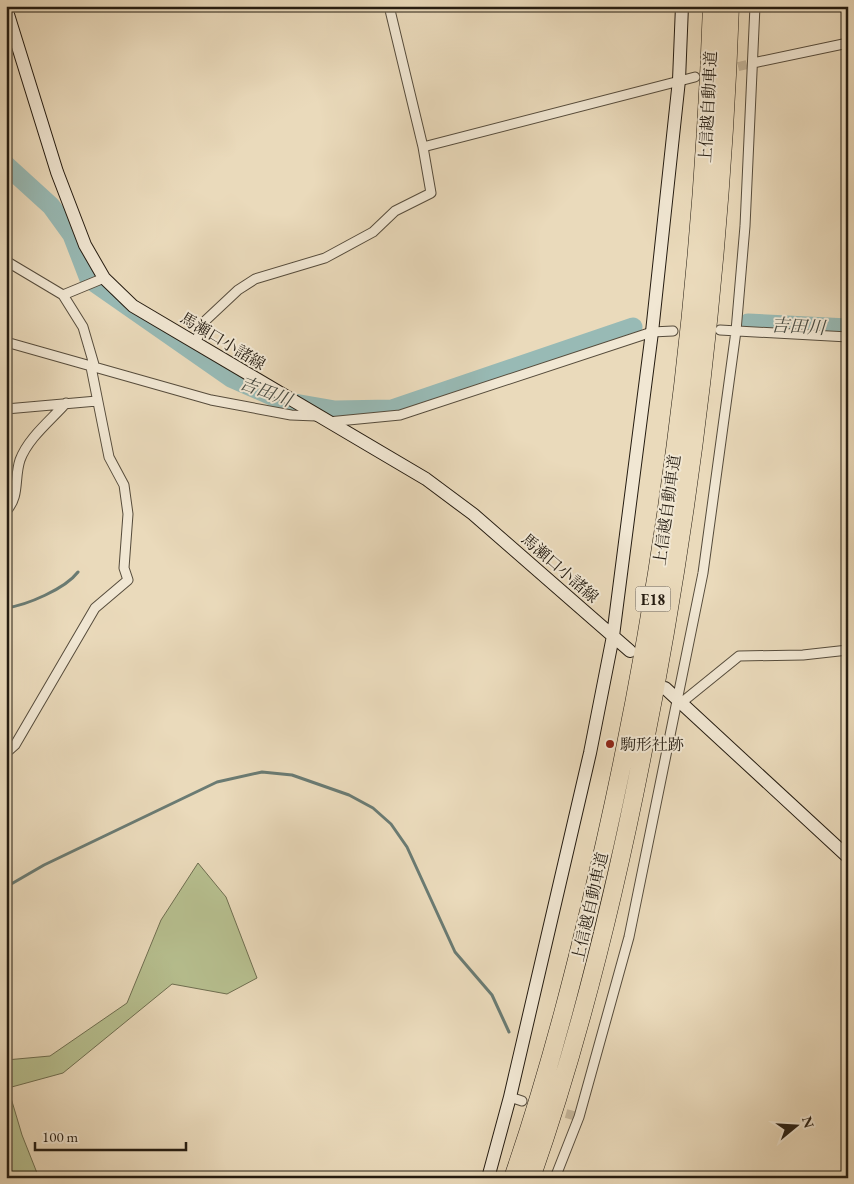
<svg xmlns="http://www.w3.org/2000/svg" width="854" height="1184" viewBox="0 0 854 1184" font-family="'EB Garamond','Noto Serif JP',serif">
	<rect width="100%" height="100%" fill="#eadabb"/>
	<filter id="stains"><feTurbulence type="fractalNoise" baseFrequency=".004" numOctaves="4"/><feColorMatrix values="0 0 0 0 .2 0 0 0 0 .09 0 0 0 0 .02 0 0 0 .5 -.17"/></filter>
	<radialGradient id="worn" r=".72"><stop offset=".6" stop-color="#630" stop-opacity="0"/><stop offset="1" stop-color="#630" stop-opacity=".3"/></radialGradient>
	<path fill="#b7c090" stroke="#6e6e50" d="M 198,863 L 226,897 L 257,978 L 227,994 L 172,984 L 63,1073 L 8,1088 L 22,1135 L 39,1178 L 6,1178 L 6,1060 L 50,1056 L 127,1003 L 161,920 Z"/>
	<g fill="none" stroke-linecap="round" stroke-linejoin="round">
		<path stroke="#6a7b73" stroke-width="3" d="M 6,608 C 27,605 65,589 78,572
			M 6,887 L 44,865 L 217,782 L 262,772 L 292,775 L 349,795 L 373,808 L 391,824 L 407,847 L 455,952 L 492,995 L 509,1032
			M 6,949 L 10,973 L 6,979"/>
		<path stroke="#98bab5" stroke-width="19" d="M 6,165 L 51,206 L 72,235 L 89,279 L 231,378 L 283,401 L 335,410 L 392,409 L 633,327
			M 748,323 L 848,328"/>
		<path stroke="#c3b499" stroke-width="9" stroke-dasharray="9 4.5" stroke-linecap="butt" d="M 725,70 L 753,63
			M 553,1110 L 579,1117"/>
		<g stroke="#564c3c" stroke-width="11">
			<path id="street" d="M 389,6 L 423,147
				M 753,63 L 848,43
				M 6,261 L 63,295 L 83,327 L 95,368
				M 63,295 L 104,278
				M 720,330 L 848,337
				M 6,342 L 211,400 L 291,415 L 316,416
				M 195,343 L 206,320 L 238,290 L 255,279 L 325,258 L 373,232 L 395,211 L 431,193 L 423,147 L 695,77
				M 6,409 L 97,401
				M 328,422 L 400,415 L 652,332 L 673,331
				M 6,511 C 20,497 14,478 20,460 C 28,438 51,420 66,403
				M 681,703 L 739,656 L 803,655 L 848,650
				M 6,753 L 15,745 L 95,608 L 128,580 L 124,568 L 128,514 L 124,485 L 109,457 L 91,367
				M 510,1097 L 522,1101
				M 555,1178 L 579,1117 L 629,937 L 703,573 L 736,331 L 745,226 L 755,6"/>
		</g>
		<g stroke="#251c11" stroke-width="14">
			<path id="secondary" d="M 6,8 L 57,172 L 85,245 L 104,278 L 133,306 L 426,479 L 473,514 L 630,651
				M 665,688 L 848,857
				M 488,1178 L 510,1097 L 590,753 L 613,636 L 652,332 L 679,80 L 682,6"/>
		</g>
		<g stroke="#251c11" stroke-width="19">
			<path id="highway" d="M 513,1178 C 551,1068 579,956 605,843 C 667,568 702,288 712,6
				M 531,1178 C 579,1042 613,902 641,761 C 691,512 721,260 730,6"/>
		</g>
		<use href="#street" stroke="#f1e7d3" stroke-width="9"/>
		<use href="#secondary" stroke="#f1e7d3" stroke-width="12"/>
		<use href="#highway" stroke="#eadabb" stroke-width="18"/>
	</g>
	<circle fill="#8f2418" stroke="#f1e7d3" stroke-width="2" cx="610" cy="744" r="5"/>
	<g text-anchor="middle" dominant-baseline="central" stroke-width="4" stroke-linejoin="round" paint-order="stroke">
		<rect fill="#f1e7d3" stroke="#62594b" stroke-width="1" x="635.5" y="586.5" width="35" height="25" rx="4"/>
		<g font-size="15" font-weight="bold" fill="#251c11">
			<text x="653" y="599">E18</text>
		</g>
		<g font-size="16" fill="#251c11" stroke="#f1e7d3">
			<text transform="translate(708 107) rotate(-87)">上信越自動車道</text>
			<text transform="translate(223 341) rotate(31)">馬瀬口小諸線</text>
			<text transform="translate(667 510) rotate(-82)">上信越自動車道</text>
			<text transform="translate(560 568) rotate(41)">馬瀬口小諸線</text>
			<text transform="translate(590 907) rotate(-77)">上信越自動車道</text>
		</g>
		<g font-size="16" fill="#251c11" stroke="#f1e7d3" text-anchor="start">
			<text x="620" y="744">駒形社跡</text>
		</g>
		<g font-size="18" font-style="italic" fill="#484b42" stroke="#f1e7d3">
			<text transform="translate(798 326) rotate(3)">吉田川</text>
			<text transform="translate(266 391) rotate(21)">吉田川</text>
		</g>
	</g>
	<rect width="854" height="1184" fill="none" stroke="#eadabb" stroke-width="25"/>
	<rect x="8" y="8" width="839" height="1169" fill="none" stroke="#251c11" stroke-width="2.5"/>
	<rect x="12" y="12" width="829" height="1159" fill="none" stroke="#251c11"/>
	<g transform="translate(796 1126) rotate(72)" stroke="#f1e7d3" stroke-width="4" paint-order="stroke">
	<path d="M0-4L9 19L0 12L-9 19Z" fill="#251c11"/>
	<text y="-8" font-size="14" font-weight="bold" text-anchor="middle" fill="#251c11">N</text>
	</g>
	<path d="M35 1142v8h151v-8" fill="none" stroke="#251c11" stroke-width="2.5"/>
	<text x="42" y="1142" font-size="15" fill="#251c11" stroke="#f1e7d3" stroke-width="4" paint-order="stroke">100 m</text>
	<rect width="100%" height="100%" filter="url(#stains)"/>
	<rect width="100%" height="100%" fill="url(#worn)"/>
</svg>
